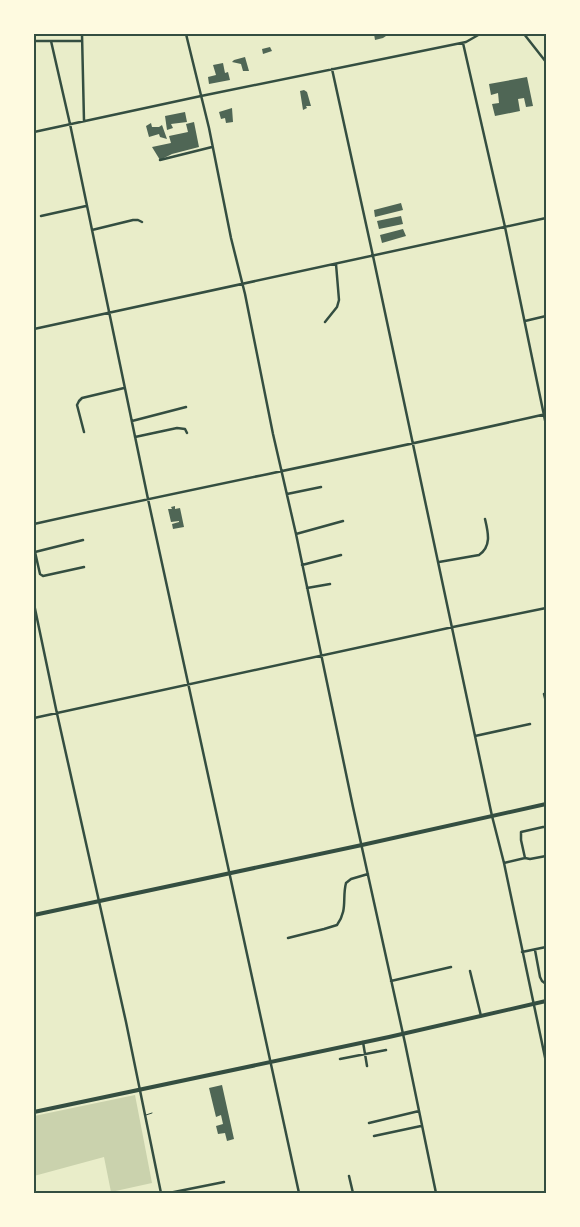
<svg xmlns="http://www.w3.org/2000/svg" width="580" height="1227" viewBox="0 0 580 1227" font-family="Roboto,sans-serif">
	<rect width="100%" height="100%" fill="#e9edc9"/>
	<path fill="#cad2ad" d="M 135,1095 L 152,1183 L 111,1192 L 104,1157 L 34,1176 L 34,1116 Z"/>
	<path fill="#4f6655" d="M 374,34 L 386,34 L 386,36 L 383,38 L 375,40 Z
		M 270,47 L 272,51 L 263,54 L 262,49 Z
		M 245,57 L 249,71 L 243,71 L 241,64 L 232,62 L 234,60 Z
		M 223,63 L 225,73 L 228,72 L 230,80 L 209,84 L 208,77 L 216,75 L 213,65 Z
		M 527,77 L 533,106 L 526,107 L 524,98 L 518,99 L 520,111 L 495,116 L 492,104 L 499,103 L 498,93 L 491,95 L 489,84 Z
		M 304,90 L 307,92 L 311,106 L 306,106 L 307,108 L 303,110 L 300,91 Z
		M 232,108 L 233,122 L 226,123 L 225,118 L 221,119 L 219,112 Z
		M 185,112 L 187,122 L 171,124 L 173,128 L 167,130 L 165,116 Z
		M 194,122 L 199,147 L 172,154 L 160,160 L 152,147 L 171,143 L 169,136 L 188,132 L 186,124 Z
		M 151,123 L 152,127 L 159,127 L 162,125 L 167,139 L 160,137 L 159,134 L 149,137 L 146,126 Z
		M 401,203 L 403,210 L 375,217 L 374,210 Z
		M 401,216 L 403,224 L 379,229 L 377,221 Z
		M 403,229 L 406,236 L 382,243 L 380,235 Z
		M 175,506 L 175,509 L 180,508 L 184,527 L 173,529 L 172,524 L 179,522 L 179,521 L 171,522 L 168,509 L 172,509 L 171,507 Z
		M 222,1085 L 234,1139 L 227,1141 L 225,1133 L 218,1134 L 216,1126 L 223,1124 L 221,1115 L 216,1117 L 209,1088 Z"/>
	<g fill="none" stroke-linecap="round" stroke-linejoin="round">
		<path stroke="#344e41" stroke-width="1" d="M 146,1115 L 152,1113"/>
		<path stroke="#344e41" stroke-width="2.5" d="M 82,34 L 84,121
			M 186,34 L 209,128 L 231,238 L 245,294 L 273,434 L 296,534 L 353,807 L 405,1043 L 436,1193
			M 34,41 L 82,41
			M 51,41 L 70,124 L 148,499 L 299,1193
			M 463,43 L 505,227 L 546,425
			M 332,69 L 373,256 L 492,816 L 504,863 L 546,1062
			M 34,132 L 201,96 L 466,42 L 480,34
			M 160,160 L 212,147
			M 41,216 L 86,206
			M 92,230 L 133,220 L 138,220 L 142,222
			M 525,321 L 546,316
			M 325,322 L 337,307 L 339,300 L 336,264
			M 34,329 L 546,218
			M 132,421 L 186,407
			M 84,432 L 77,405 L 79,401 L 82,398 L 124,388
			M 135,437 L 177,428 L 185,429 L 187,433
			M 287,494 L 321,487
			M 34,524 C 204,486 376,453 546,414
			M 296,534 L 343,521
			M 35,552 L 40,574 L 43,576 L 84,567
			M 35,552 L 83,540
			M 439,562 L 479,555 C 492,546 488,532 485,519
			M 302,565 L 341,555
			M 307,588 L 330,584
			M 34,604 L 56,709 L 126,1022 L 161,1193
			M 544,694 L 546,702
			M 34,718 L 453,627 L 546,608
			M 475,736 L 530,724
			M 525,858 L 521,840 L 521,832 L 543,827 L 546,827
			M 504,863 L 525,858 L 530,859 L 546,856
			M 288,938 L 324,929 L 337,925 C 348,910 342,898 346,883 L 351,879 L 368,874
			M 535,950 L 540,977 L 542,981 L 546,984
			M 522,952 L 546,947
			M 470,971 L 481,1016
			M 391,981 L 451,967
			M 363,1042 L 367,1066
			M 340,1059 L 386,1050
			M 369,1123 L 419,1111
			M 374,1136 L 421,1126
			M 349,1176 L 353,1193
			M 169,1193 L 224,1182"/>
		<path stroke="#344e41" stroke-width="2.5" d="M 524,34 L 546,62"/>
		<path stroke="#344e41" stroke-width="4" d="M 34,915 L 362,845 L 546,804
			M 34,1112 L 389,1037 L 546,1001"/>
	</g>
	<rect width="580" height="1227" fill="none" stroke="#fefae0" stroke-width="70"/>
	<rect x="35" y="35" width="510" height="1157" fill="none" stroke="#344e41" stroke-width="2"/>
</svg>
